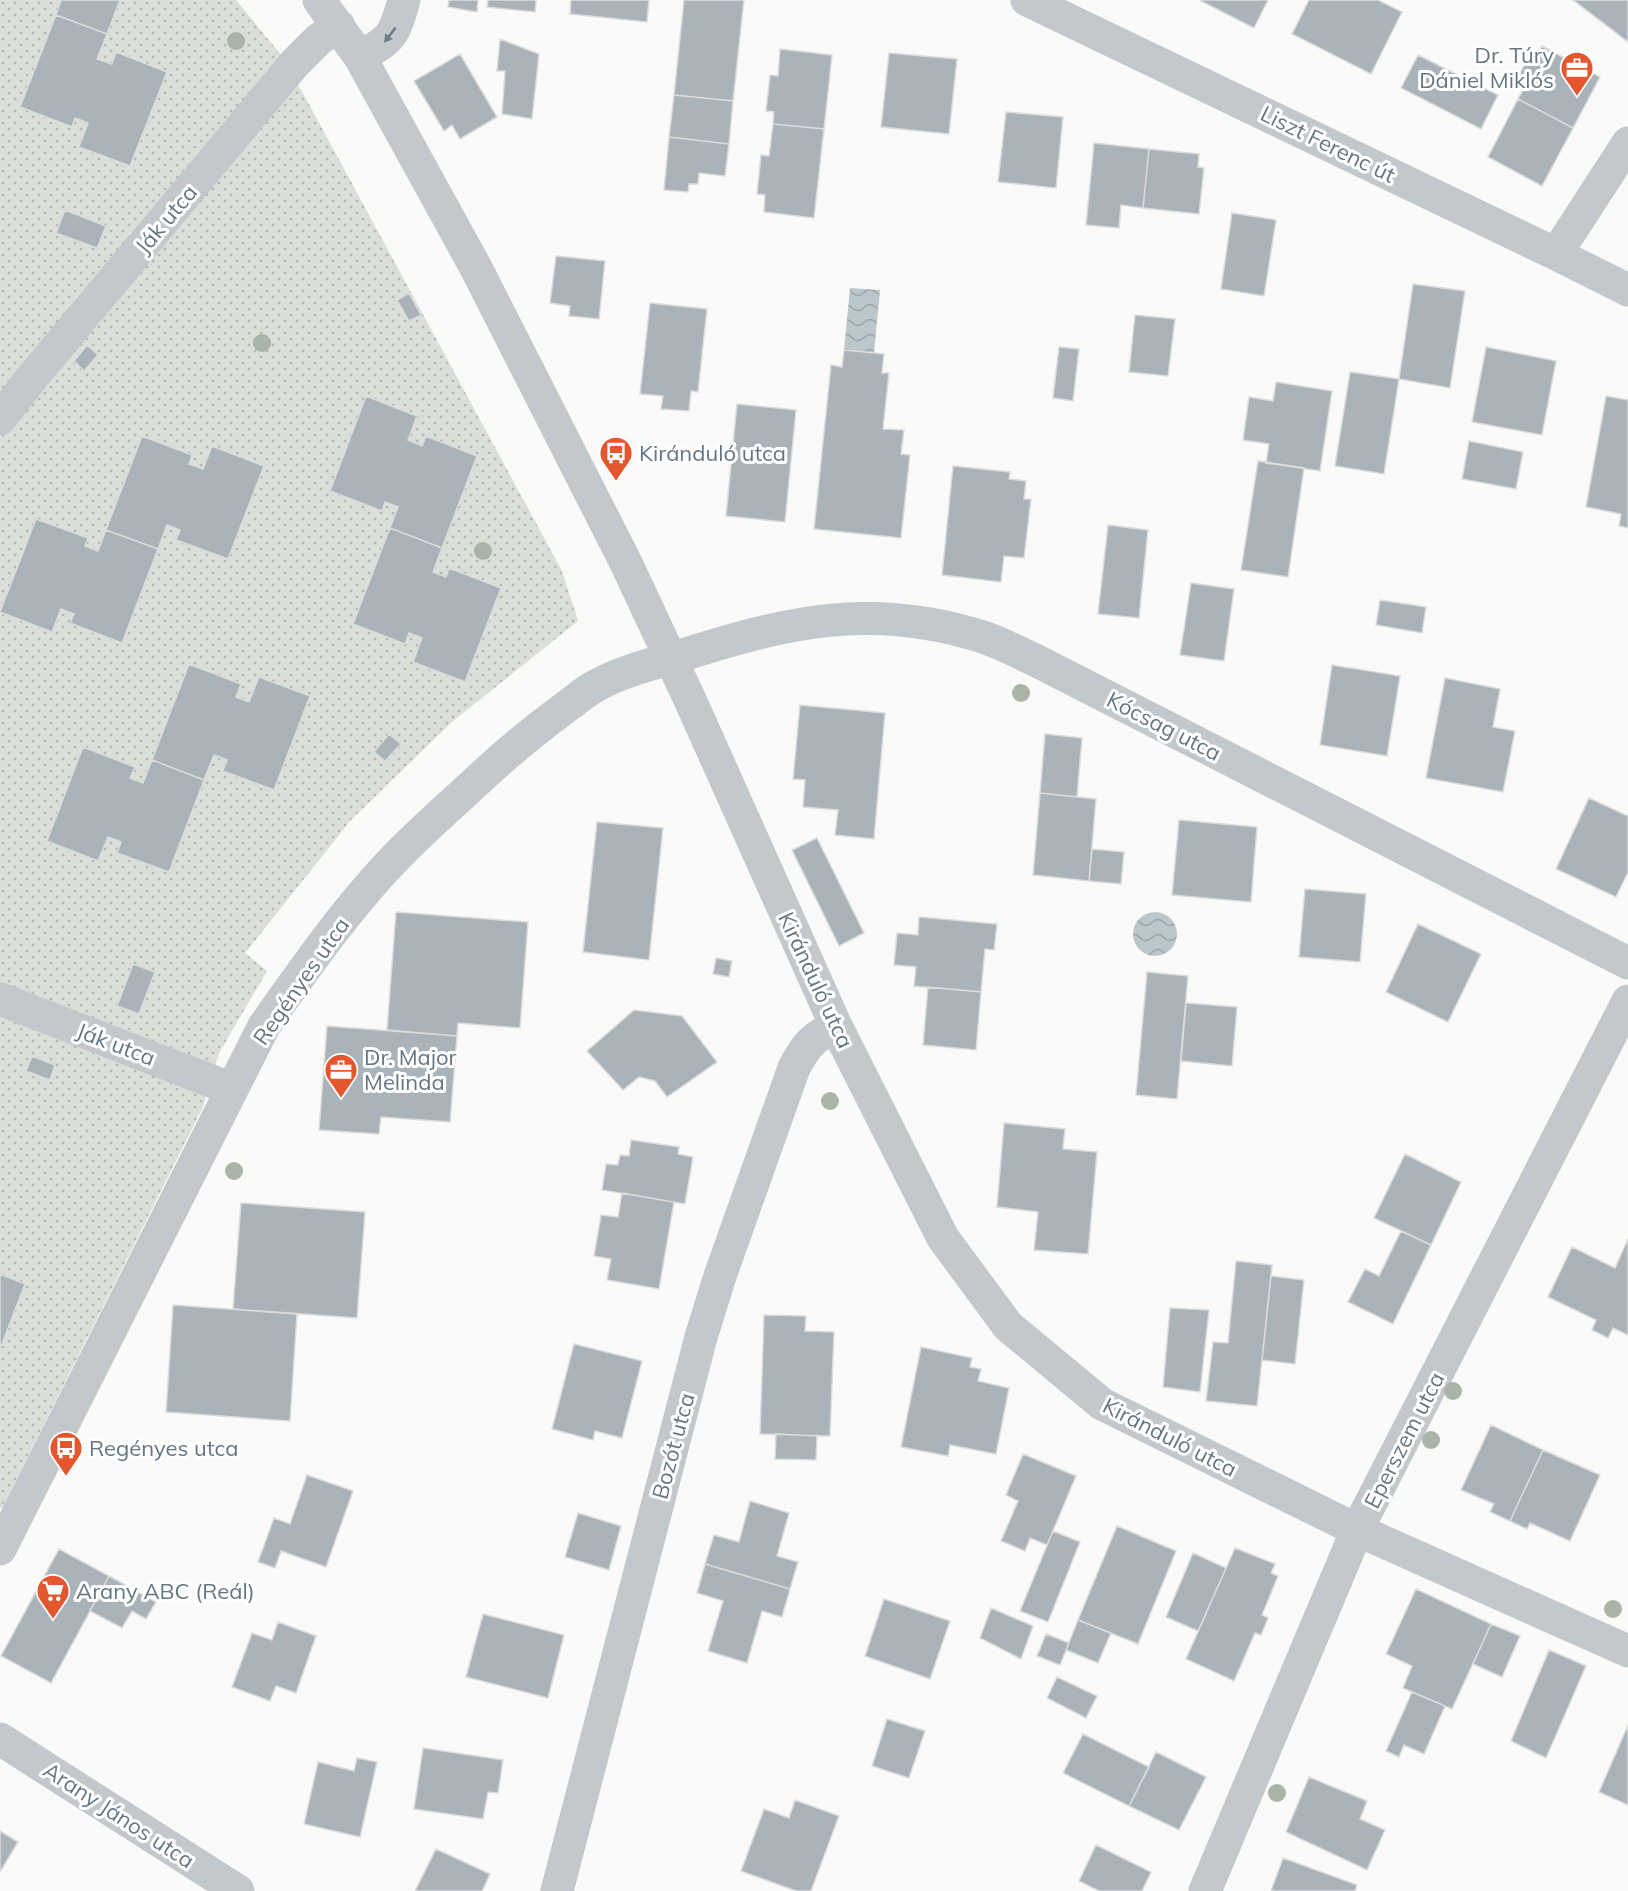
<svg xmlns="http://www.w3.org/2000/svg" width="1628" height="1891" viewBox="0 0 1628 1891" font-family="Mulish,sans-serif">
	<defs>
		<pattern id="park-dots" width="8" height="8" patternUnits="userSpaceOnUse" patternTransform="scale(1.5)"><rect width="8" height="8" fill="#dadfd7"/><path d="M2 2h.1M6 6h.1" fill="none" stroke="#b4b9b4" stroke-width="1.8" stroke-linecap="round"/></pattern>
		<pattern id="water-waves" width="16" height="10" patternUnits="userSpaceOnUse" patternTransform="scale(1.5)"><rect width="16" height="10" fill="#bbc7cb"/><path d="M0 5q4-4 8 0t8 0" fill="none" stroke="#9ca6aa"/></pattern>
	</defs>
	<rect width="100%" height="100%" fill="#fafaf8"/>
	<path fill="url(#park-dots)" d="M 0,0 L 236,0 L 282,56 L 311,108 L 562,571 L 578,621 L 453,721 L 351,820 L 245,953 L 267,971 L 219,1053 L 203,1107 L 2,1508 L 0,1507 Z"/>
	<path fill="url(#water-waves)" d="M 850,288 L 880,290 L 874,353 L 844,350 Z
		M1133 934a22 22 0 1 1 44 0a22 22 0 1 1-44 0Z"/>
	<path fill="#aab3b9" stroke="#dcdcda" stroke-width="1.5" d="M 61,0 L 120,0 L 107,34 L 56,15 Z
		M 449,0 L 478,0 L 477,12 L 448,7 Z
		M 488,0 L 536,0 L 535,12 L 487,7 Z
		M 571,0 L 649,0 L 647,22 L 570,14 Z
		M 684,0 L 744,0 L 733,101 L 674,95 Z
		M 1202,0 L 1268,0 L 1254,28 L 1201,1 Z
		M 1309,0 L 1378,0 L 1402,12 L 1371,74 L 1292,34 Z
		M 1573,0 L 1628,0 L 1628,42 Z
		M 56,15 L 107,34 L 97,59 L 112,64 L 116,52 L 167,72 L 130,166 L 79,147 L 88,123 L 75,118 L 72,127 L 20,107 Z
		M 500,39 L 539,54 L 532,119 L 502,114 L 505,71 L 497,71 Z
		M 1542,46 L 1600,77 L 1573,128 L 1518,99 L 1523,90 L 1514,85 L 1528,58 L 1534,61 Z
		M 780,49 L 832,55 L 824,129 L 773,124 L 774,112 L 766,111 L 770,75 L 778,76 Z
		M 889,53 L 957,59 L 949,134 L 881,127 Z
		M 460,54 L 497,117 L 460,139 L 452,125 L 444,131 L 414,81 Z
		M 1418,55 L 1498,95 L 1481,129 L 1401,88 Z
		M 674,95 L 733,101 L 729,144 L 669,137 Z
		M 1518,99 L 1573,128 L 1542,186 L 1488,157 Z
		M 1006,112 L 1063,117 L 1056,188 L 998,182 Z
		M 773,124 L 824,129 L 814,218 L 764,212 L 765,195 L 757,194 L 761,155 L 769,156 Z
		M 669,137 L 729,144 L 725,176 L 699,173 L 698,184 L 689,184 L 688,192 L 664,190 Z
		M 1094,143 L 1149,149 L 1143,208 L 1121,205 L 1119,228 L 1086,225 Z
		M 1149,149 L 1199,154 L 1198,167 L 1204,168 L 1199,214 L 1143,208 Z
		M 65,210 L 106,226 L 97,248 L 56,233 Z
		M 1232,213 L 1276,220 L 1264,296 L 1221,289 Z
		M 556,256 L 605,261 L 599,319 L 569,316 L 570,306 L 550,303 Z
		M 1413,284 L 1465,291 L 1450,388 L 1399,379 Z
		M 409,293 L 421,315 L 409,321 L 397,300 Z
		M 650,303 L 707,309 L 698,392 L 691,391 L 689,411 L 661,409 L 663,396 L 640,394 Z
		M 1135,315 L 1175,319 L 1168,376 L 1129,372 Z
		M 87,345 L 98,355 L 84,371 L 74,361 Z
		M 1059,347 L 1079,349 L 1073,401 L 1053,398 Z
		M 1486,347 L 1556,361 L 1542,435 L 1472,422 Z
		M 844,350 L 884,354 L 882,373 L 889,373 L 883,429 L 904,430 L 901,454 L 910,455 L 901,538 L 814,529 L 831,365 L 842,367 Z
		M 1350,372 L 1399,379 L 1384,474 L 1335,466 Z
		M 1276,382 L 1332,391 L 1320,471 L 1266,463 L 1269,444 L 1243,440 L 1249,397 L 1273,401 Z
		M 366,396 L 417,416 L 408,440 L 422,446 L 426,436 L 477,456 L 442,548 L 390,528 L 398,507 L 385,502 L 382,511 L 330,491 Z
		M 1606,396 L 1628,400 L 1628,528 L 1619,526 L 1621,514 L 1586,507 Z
		M 737,404 L 796,410 L 785,522 L 726,516 Z
		M 142,436 L 192,455 L 189,464 L 203,469 L 212,446 L 264,466 L 228,559 L 176,540 L 180,530 L 167,525 L 158,549 L 106,530 Z
		M 1469,441 L 1523,452 L 1516,489 L 1462,479 Z
		M 1258,461 L 1304,468 L 1288,577 L 1241,570 Z
		M 953,466 L 1010,472 L 1009,479 L 1026,481 L 1024,499 L 1031,499 L 1024,558 L 1004,556 L 1001,582 L 942,575 Z
		M 36,519 L 88,538 L 85,546 L 98,551 L 106,530 L 158,549 L 122,643 L 70,623 L 74,614 L 61,609 L 52,632 L 0,612 Z
		M 1108,525 L 1148,530 L 1139,618 L 1098,614 Z
		M 390,528 L 442,548 L 433,572 L 446,577 L 449,568 L 501,588 L 465,682 L 413,662 L 422,638 L 409,633 L 405,644 L 353,624 Z
		M 1191,583 L 1234,589 L 1224,661 L 1180,655 Z
		M 1380,600 L 1426,607 L 1422,633 L 1376,625 Z
		M 189,664 L 241,684 L 236,697 L 249,702 L 259,677 L 310,696 L 274,790 L 223,771 L 227,760 L 214,755 L 204,780 L 152,760 Z
		M 1332,665 L 1400,676 L 1387,756 L 1320,745 Z
		M 1445,678 L 1500,689 L 1493,727 L 1515,731 L 1503,792 L 1426,778 Z
		M 800,705 L 885,713 L 874,839 L 835,835 L 838,810 L 803,807 L 805,780 L 793,779 Z
		M 389,734 L 401,744 L 385,761 L 374,752 Z
		M 1045,734 L 1082,738 L 1077,797 L 1040,793 Z
		M 83,747 L 135,767 L 130,778 L 143,783 L 152,760 L 204,780 L 169,872 L 117,853 L 121,842 L 108,837 L 98,861 L 47,841 Z
		M 1040,793 L 1096,799 L 1089,881 L 1033,875 Z
		M 1589,798 L 1628,816 L 1628,872 L 1616,897 L 1556,869 Z
		M 1179,820 L 1257,827 L 1251,902 L 1172,895 Z
		M 597,822 L 663,828 L 649,960 L 583,952 Z
		M 817,838 L 864,933 L 839,946 L 792,850 Z
		M 1092,849 L 1124,852 L 1121,884 L 1089,881 Z
		M 1305,889 L 1366,894 L 1360,962 L 1299,957 Z
		M 396,912 L 528,922 L 520,1028 L 458,1023 L 457,1036 L 387,1030 Z
		M 919,917 L 997,924 L 994,950 L 985,949 L 981,992 L 914,986 L 916,967 L 894,965 L 897,933 L 918,935 Z
		M 1418,924 L 1481,954 L 1448,1022 L 1386,992 Z
		M 716,958 L 732,961 L 729,977 L 713,974 Z
		M 133,964 L 155,972 L 139,1014 L 117,1006 Z
		M 1147,972 L 1188,976 L 1177,1099 L 1136,1095 Z
		M 928,987 L 981,992 L 976,1050 L 923,1045 Z
		M 1186,1003 L 1237,1007 L 1232,1066 L 1181,1061 Z
		M 634,1010 L 682,1016 L 717,1062 L 667,1097 L 655,1081 L 639,1077 L 623,1090 L 587,1051 Z
		M 327,1026 L 457,1036 L 450,1122 L 381,1117 L 379,1134 L 319,1130 Z
		M 32,1056 L 55,1065 L 50,1080 L 26,1071 Z
		M 1004,1123 L 1065,1129 L 1063,1149 L 1097,1152 L 1088,1254 L 1034,1250 L 1038,1212 L 997,1207 Z
		M 631,1140 L 679,1147 L 678,1154 L 693,1157 L 685,1204 L 602,1190 L 606,1164 L 618,1165 L 620,1155 L 629,1156 Z
		M 1405,1154 L 1461,1182 L 1431,1245 L 1374,1218 Z
		M 622,1193 L 674,1202 L 659,1289 L 607,1280 L 611,1259 L 594,1256 L 601,1215 L 618,1217 Z
		M 241,1203 L 365,1212 L 357,1318 L 233,1309 Z
		M 1401,1231 L 1431,1245 L 1393,1324 L 1348,1302 L 1365,1269 L 1379,1276 Z
		M 1628,1239 L 1628,1335 L 1613,1328 L 1608,1338 L 1592,1330 L 1596,1320 L 1548,1297 L 1572,1247 L 1615,1268 Z
		M 1236,1261 L 1272,1265 L 1257,1406 L 1206,1401 L 1213,1342 L 1228,1343 Z
		M 0,1274 L 25,1284 L 0,1349 Z
		M 1271,1276 L 1304,1280 L 1295,1364 L 1262,1360 Z
		M 173,1305 L 297,1314 L 290,1421 L 166,1412 Z
		M 1170,1308 L 1209,1310 L 1200,1392 L 1163,1387 Z
		M 764,1315 L 806,1316 L 805,1331 L 834,1332 L 830,1436 L 760,1434 Z
		M 574,1344 L 642,1361 L 622,1438 L 595,1431 L 593,1440 L 552,1429 Z
		M 921,1347 L 972,1358 L 970,1367 L 981,1369 L 978,1381 L 1009,1388 L 996,1454 L 950,1445 L 948,1456 L 901,1447 Z
		M 1491,1425 L 1543,1450 L 1510,1521 L 1490,1512 L 1494,1504 L 1461,1490 Z
		M 776,1434 L 817,1436 L 816,1460 L 775,1459 Z
		M 1543,1450 L 1600,1475 L 1570,1541 L 1530,1523 L 1527,1529 L 1510,1521 Z
		M 1023,1454 L 1076,1476 L 1047,1545 L 1030,1538 L 1025,1551 L 1001,1541 L 1018,1501 L 1006,1495 Z
		M 307,1475 L 353,1491 L 326,1567 L 281,1551 L 275,1568 L 258,1562 L 274,1518 L 290,1524 Z
		M 750,1501 L 789,1513 L 777,1556 L 798,1562 L 790,1589 L 705,1564 L 714,1535 L 739,1542 Z
		M 578,1513 L 621,1526 L 609,1570 L 565,1557 Z
		M 1117,1526 L 1176,1551 L 1138,1644 L 1078,1620 Z
		M 1053,1531 L 1080,1542 L 1048,1622 L 1020,1611 Z
		M 1235,1548 L 1275,1564 L 1271,1573 L 1278,1576 L 1262,1615 L 1268,1618 L 1261,1635 L 1255,1633 L 1234,1681 L 1186,1659 Z
		M 59,1549 L 109,1576 L 51,1683 L 1,1656 Z
		M 1193,1553 L 1226,1568 L 1198,1631 L 1166,1617 Z
		M 705,1564 L 790,1589 L 782,1617 L 762,1611 L 747,1663 L 708,1651 L 723,1601 L 697,1593 Z
		M 109,1576 L 156,1602 L 146,1619 L 132,1611 L 122,1628 L 90,1611 Z
		M 1416,1589 L 1491,1624 L 1452,1709 L 1403,1688 L 1412,1666 L 1386,1654 Z
		M 884,1599 L 950,1621 L 930,1679 L 865,1656 Z
		M 991,1608 L 1033,1626 L 1021,1659 L 980,1638 Z
		M 483,1614 L 564,1635 L 548,1698 L 466,1677 Z
		M 1078,1620 L 1111,1633 L 1098,1663 L 1066,1650 Z
		M 278,1622 L 316,1636 L 296,1693 L 276,1686 L 270,1701 L 232,1687 L 252,1633 L 272,1640 Z
		M 1491,1624 L 1520,1636 L 1502,1677 L 1473,1664 Z
		M 1046,1634 L 1069,1643 L 1060,1665 L 1037,1656 Z
		M 1549,1650 L 1586,1666 L 1546,1758 L 1511,1741 Z
		M 1057,1677 L 1097,1696 L 1086,1718 L 1047,1698 Z
		M 1412,1692 L 1445,1706 L 1424,1754 L 1404,1745 L 1399,1757 L 1386,1751 Z
		M 887,1719 L 925,1731 L 909,1778 L 872,1766 Z
		M 1628,1725 L 1628,1805 L 1599,1792 Z
		M 1083,1734 L 1149,1767 L 1129,1806 L 1063,1773 Z
		M 423,1748 L 503,1760 L 498,1793 L 488,1792 L 483,1819 L 414,1809 Z
		M 1156,1752 L 1206,1777 L 1179,1830 L 1129,1806 Z
		M 357,1758 L 377,1762 L 360,1837 L 304,1824 L 318,1762 L 354,1771 Z
		M 1309,1777 L 1367,1801 L 1360,1819 L 1385,1830 L 1367,1870 L 1286,1832 Z
		M 795,1800 L 839,1816 L 811,1891 L 796,1891 L 741,1871 L 764,1809 L 789,1818 Z
		M 0,1831 L 18,1842 L 0,1872 Z
		M 1096,1845 L 1151,1872 L 1142,1891 L 1099,1891 L 1079,1881 Z
		M 436,1849 L 490,1874 L 482,1891 L 415,1891 Z
		M 1283,1858 L 1357,1885 L 1355,1891 L 1271,1891 Z"/>
	<g fill="none" stroke-linecap="round" stroke-linejoin="round">
		<path stroke="#c3c8cc" stroke-width="33" d="M 319,0 L 360,57 L 476,268 L 626,563 L 691,702 L 836,1026 L 943,1238 L 1008,1326 L 1102,1404 L 1357,1530 L 1628,1651
			M 1027,0 L 1556,254 L 1628,290
			M 360,57 C 392,39 394,36 404,0
			M 1556,254 L 1628,143
			M 0,419 L 30,380 L 295,63 L 319,39 L 339,26
			M 0,999 L 232,1089
			M 0,1549 L 264,1026 C 307,965 351,902 404,849 C 431,822 461,796 490,769 C 514,747 539,727 566,707 C 575,701 583,693 592,688 C 622,670 657,663 689,653 C 793,620 876,603 983,637 C 1001,643 1018,652 1035,660 L 1628,963
			M 0,1739 L 238,1891
			M 557,1891 L 701,1337 L 720,1276 L 794,1068 C 806,1045 812,1038 836,1026
			M 1205,1891 L 1357,1530 L 1628,1001"/>
	</g>
	<g fill="#aab4a7">
		<circle cx="236" cy="41" r="9"/>
		<circle cx="262" cy="343" r="9"/>
		<circle cx="483" cy="551" r="9"/>
		<circle cx="1021" cy="693" r="9"/>
		<circle cx="830" cy="1101" r="9"/>
		<circle cx="234" cy="1171" r="9"/>
		<circle cx="1453" cy="1391" r="9"/>
		<circle cx="1431" cy="1440" r="9"/>
		<circle cx="1613" cy="1609" r="9"/>
		<circle cx="1277" cy="1793" r="9"/>
	</g>
	<defs><path id="oneway-solid" d="M-6-.8H1V-3.2L6.5 0L1 3.2V.8H-6Z" transform="scale(1.5)"/></defs>
	<use fill="#6a7a87" href="#oneway-solid" transform="translate(390 35) rotate(127)"/>
	<defs>
		<g id="office-pin" transform="scale(1.725)"><path d="M0 17L-7.5 6A9.5 9.5 0 1 1 7.5 6Z" fill="#e4572e" stroke="#fff"/><path d="M-6-3h4V-5.5h4V-3h4V5H-6ZM-1-4.5V-3h2v-1.5ZM-6 0V1H6V0Z" fill="#fff"/></g>
		<g id="bus-pin" transform="scale(1.725)"><path d="M0 17L-7.5 6A9.5 9.5 0 1 1 7.5 6Z" fill="#e4572e" stroke="#fff"/><path d="M-5-6H5V4H4V6H2V4H-2V6H-4V4H-5ZM-3.5-4V0h7V-4ZM-3.5 1.2v1.5H-2V1.2ZM2 1.2v1.5H3.5V1.2Z" fill="#fff"/></g>
		<g id="supermarket-pin" transform="scale(1.725)"><path d="M0 17L-7.5 6A9.5 9.5 0 1 1 7.5 6Z" fill="#e4572e" stroke="#fff"/><path d="M-6-5.5h2.5l.6 2H6L4.5 2H-2.5L-4.4-4H-6ZM-1.5 3.2a1.3 1.3 0 1 0 .1 0ZM3 3.2a1.3 1.3 0 1 0 .1 0Z" fill="#fff"/></g>
	</defs>
	<g fill-rule="evenodd">
		<use href="#office-pin" x="1577" y="68"/>
		<use href="#bus-pin" x="616" y="453"/>
		<use href="#office-pin" x="341" y="1070"/>
		<use href="#bus-pin" x="66" y="1448"/>
		<use href="#supermarket-pin" x="53" y="1591"/>
	</g>
	<g text-anchor="middle" dominant-baseline="central" stroke-width="6" stroke-linejoin="round" paint-order="stroke">
		<g font-size="22" fill="#657683" stroke="#fff" text-anchor="start">
			<text x="1554" y="55" text-anchor="end">Dr. Túry<tspan x="1554" dy="25">Dániel Miklós</tspan></text>
			<text x="639" y="453">Kiránduló utca</text>
			<text x="364" y="1057">Dr. Major<tspan x="364" dy="25">Melinda</tspan></text>
			<text x="89" y="1448">Regényes utca</text>
			<text x="76" y="1591">Arany ABC (Reál)</text>
		</g>
		<g font-size="22" fill="#657683" stroke="#fff">
			<text transform="translate(1328 144) rotate(26)">Liszt Ferenc út</text>
			<text transform="translate(166 219) rotate(-50)">Ják utca</text>
			<text transform="translate(1164 726) rotate(27)">Kócsag utca</text>
			<text transform="translate(816 980) rotate(65)">Kiránduló utca</text>
			<text transform="translate(301 981) rotate(-55)">Regényes utca</text>
			<text transform="translate(116 1044) rotate(21)">Ják utca</text>
			<text transform="translate(1170 1437) rotate(27)">Kiránduló utca</text>
			<text transform="translate(1404 1440) rotate(-63)">Eperszem utca</text>
			<text transform="translate(673 1446) rotate(-75)">Bozót utca</text>
			<text transform="translate(119 1815) rotate(33)">Arany János utca</text>
		</g>
	</g>
</svg>
